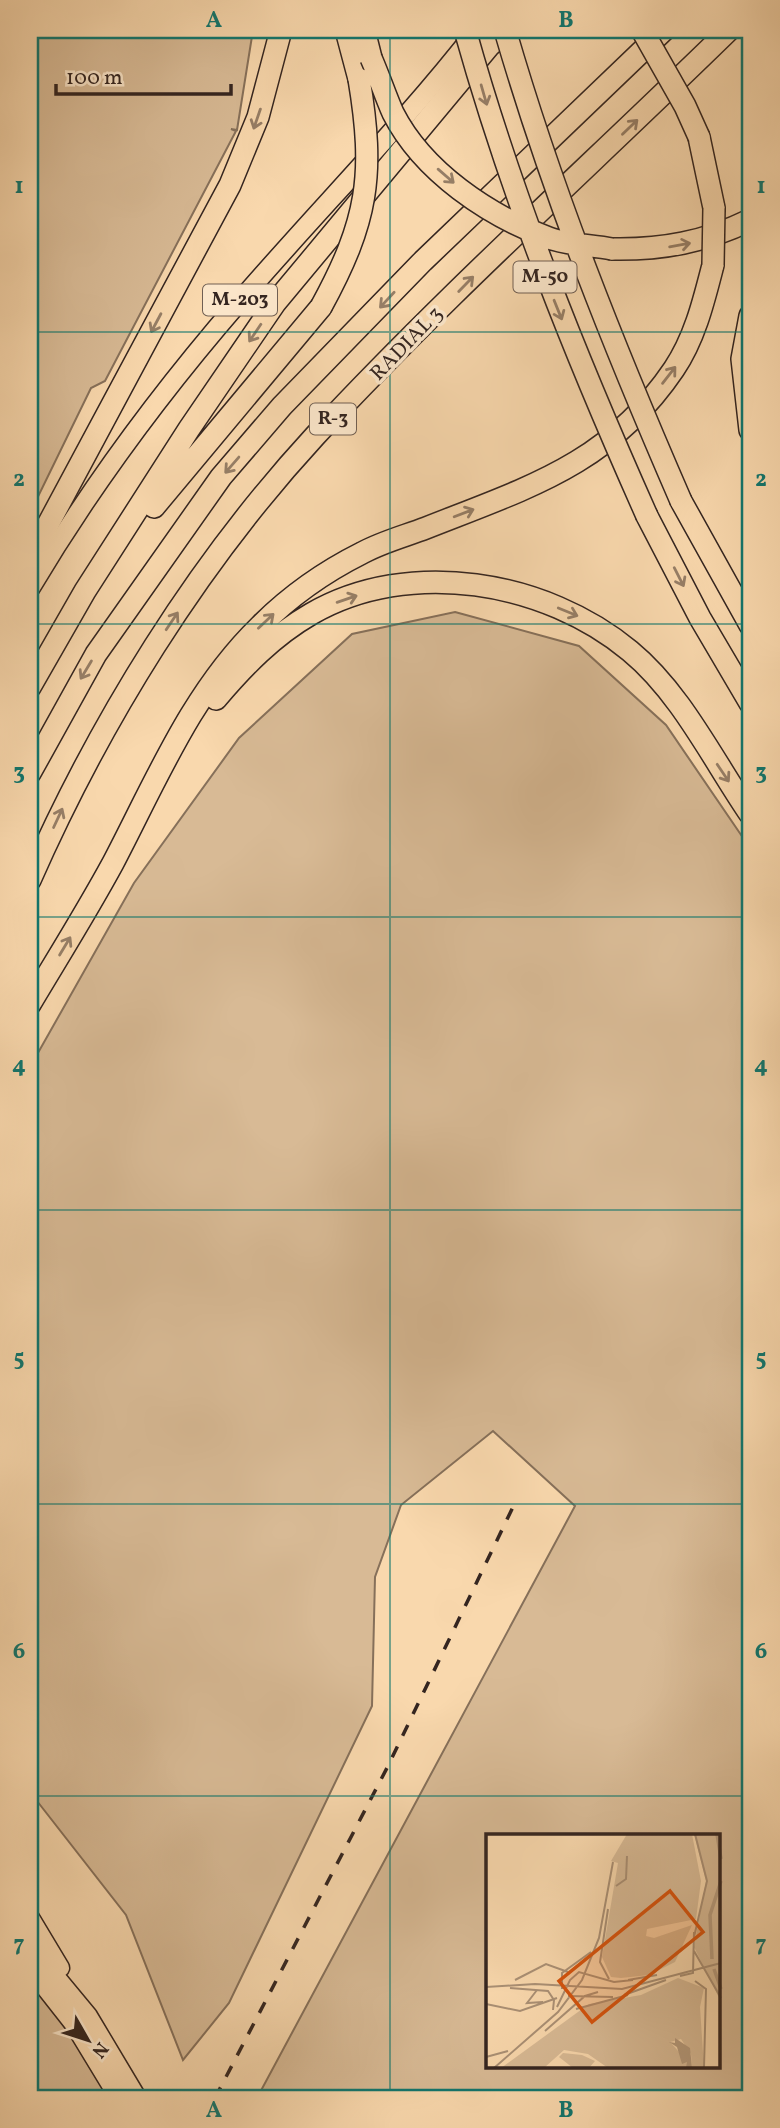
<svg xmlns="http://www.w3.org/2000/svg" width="780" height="2128" viewBox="0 0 780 2128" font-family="Vollkorn,serif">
	<rect width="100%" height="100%" fill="#f9d8ad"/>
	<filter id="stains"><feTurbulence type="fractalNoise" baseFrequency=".00286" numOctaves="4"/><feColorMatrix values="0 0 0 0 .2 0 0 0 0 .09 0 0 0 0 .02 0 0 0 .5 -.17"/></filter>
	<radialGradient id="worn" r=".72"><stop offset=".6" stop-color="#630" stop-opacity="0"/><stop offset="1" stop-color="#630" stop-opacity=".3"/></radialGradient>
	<path fill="#d8ba95" stroke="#86705a" stroke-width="2" fill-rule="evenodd" d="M 30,30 L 253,30 L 237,130 L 231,129 L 236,131 L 105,381 L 91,388 L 30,513 Z
		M 455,612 L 579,646 L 666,725 L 750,848 L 750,2098 L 257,2098 L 575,1506 L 493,1431 L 401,1505 L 375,1577 L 372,1706 L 229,2003 L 183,2060 L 126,1915 L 30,1792 L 30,1067 L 134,883 L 239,738 L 352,634 ZM 488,1836 L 719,1836 L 719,2067 L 488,2067 Z
		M 30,1948 L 147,2098 L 30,2098 Z"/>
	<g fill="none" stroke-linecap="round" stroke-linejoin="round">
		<g stroke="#342520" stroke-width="21">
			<path id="primary" d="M 30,589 C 91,486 161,392 239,302 C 317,211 403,125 477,30
				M 30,1918 L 60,1968
				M 30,1946 L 88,2016 L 137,2098
				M 30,1968 L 74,2024 L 119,2098"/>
		</g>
		<g stroke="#342520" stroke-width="24">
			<path id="motorway" d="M 346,30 L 359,79
				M 364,30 L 371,58
				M 699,137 L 714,208
				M 612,249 C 662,250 705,242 750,220
				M 750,316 L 742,359 L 750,430
				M 681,501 L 750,625
				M 154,507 L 321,307
				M 647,516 L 700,618 L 750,703
				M 30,558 L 230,185 L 258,117 L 281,30
				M 30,687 L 85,591 L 189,429 L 275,303 L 489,46 L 507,30
				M 216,699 C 244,666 273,636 311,614 C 409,557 546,581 630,651 C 681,693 713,760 750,814
				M 30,773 L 96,654 L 221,477 L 282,406 L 423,261 L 664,30
				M 30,880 C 100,721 197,564 315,436 C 447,294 591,165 729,30
				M 30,1004 C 58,957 87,911 113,863 C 156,781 192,692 260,626 C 290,596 324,572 362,553 C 382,542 405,536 426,528 C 527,488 610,464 674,369 C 695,338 704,300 713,265"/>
		</g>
		<use href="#primary" stroke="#f9d8ad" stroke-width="18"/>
		<use href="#motorway" stroke="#f9d8ad" stroke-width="21"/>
		<path stroke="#342520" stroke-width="3.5" stroke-dasharray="12 12" stroke-linecap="butt" d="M 215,2098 L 388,1766 L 513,1507"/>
		<g stroke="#342520" stroke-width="24" stroke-linecap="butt">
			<path id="motorway-bridge" d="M 465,30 C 512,198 576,357 647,516
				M 505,30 C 552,192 614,347 681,501
				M 642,30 L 685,106 L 699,137
				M 371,58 C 379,76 385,95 393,113 C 423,172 489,216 549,238 C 568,245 592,245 612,249
				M 713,265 L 714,208
				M 321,307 C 368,221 375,175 359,79"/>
		</g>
		<use href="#motorway-bridge" stroke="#f9d8ad" stroke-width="21"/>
	</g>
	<defs><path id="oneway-shaft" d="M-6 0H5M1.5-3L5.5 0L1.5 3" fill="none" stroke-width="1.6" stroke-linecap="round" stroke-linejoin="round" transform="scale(1.75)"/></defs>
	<g stroke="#967e66">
		<use href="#oneway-shaft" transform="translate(484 95) rotate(74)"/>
		<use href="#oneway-shaft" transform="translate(257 119) rotate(109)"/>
		<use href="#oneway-shaft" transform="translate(630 127) rotate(-44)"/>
		<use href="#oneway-shaft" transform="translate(446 176) rotate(41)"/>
		<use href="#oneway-shaft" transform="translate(680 245) rotate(-10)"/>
		<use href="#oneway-shaft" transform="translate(466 284) rotate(-46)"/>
		<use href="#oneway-shaft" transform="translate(387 300) rotate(133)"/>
		<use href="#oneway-shaft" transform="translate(558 310) rotate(68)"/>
		<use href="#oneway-shaft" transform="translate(156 323) rotate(118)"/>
		<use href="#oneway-shaft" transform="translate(255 333) rotate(124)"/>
		<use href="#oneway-shaft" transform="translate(669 375) rotate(-52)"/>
		<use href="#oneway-shaft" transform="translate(232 465) rotate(131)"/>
		<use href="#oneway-shaft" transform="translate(464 513) rotate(-21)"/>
		<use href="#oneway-shaft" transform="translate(679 577) rotate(63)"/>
		<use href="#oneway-shaft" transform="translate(347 599) rotate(-19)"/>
		<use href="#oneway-shaft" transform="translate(568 612) rotate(22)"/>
		<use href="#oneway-shaft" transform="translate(172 621) rotate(-56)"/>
		<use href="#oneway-shaft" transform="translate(266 621) rotate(-43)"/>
		<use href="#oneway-shaft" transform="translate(86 670) rotate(121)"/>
		<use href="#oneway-shaft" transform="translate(723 773) rotate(56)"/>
		<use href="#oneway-shaft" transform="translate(58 818) rotate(-65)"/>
		<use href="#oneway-shaft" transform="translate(65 946) rotate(-59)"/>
	</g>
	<path fill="none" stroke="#0f766e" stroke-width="2" stroke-opacity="0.55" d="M 390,30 L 390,2098M 30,332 L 750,332M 30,624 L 750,624M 30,917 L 750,917M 30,1210 L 750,1210M 30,1504 L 750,1504M 30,1796 L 750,1796"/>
	<g text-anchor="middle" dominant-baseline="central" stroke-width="7" stroke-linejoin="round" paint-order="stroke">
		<g fill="#fbe6ca" stroke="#705f53" stroke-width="2">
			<rect x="513.5" y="261.5" width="63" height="31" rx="5"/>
			<rect x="203" y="284.5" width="74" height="31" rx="5"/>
			<rect x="310" y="403.5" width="46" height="31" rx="5"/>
		</g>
		<g font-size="19" font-weight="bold" fill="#342520">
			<text x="545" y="277">M-50</text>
			<text x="240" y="300">M-203</text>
			<text x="333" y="419">R-3</text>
		</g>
		<g font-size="21" fill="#342520" stroke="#fbe6ca">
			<text transform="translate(407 344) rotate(-46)">RADIAL 3</text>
		</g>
	</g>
	<g transform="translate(486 1834)">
		<rect width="234" height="234" fill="#f9d8ad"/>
		<path d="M 141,0 L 206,0 L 215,47 L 210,85 L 161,95 L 160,102 L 168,104 L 206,91 L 189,128 L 163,141 L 135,144 L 125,143 L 116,123 L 132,29 L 125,27 ZM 208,0 L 234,0 L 234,166 L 208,113 L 220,47 ZM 192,144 L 218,154 L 214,173 L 218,234 L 206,234 L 205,220 L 195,205 L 184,208 L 202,228 L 201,234 L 122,234 L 102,220 L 78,216 L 58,234 L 15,234 L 103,170 L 155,161 ZM 77,219 L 96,221 L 109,227 L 103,234 L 87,234 L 73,223 Z" fill="#d8ba95"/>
		<path d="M 189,204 L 204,214 L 206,234 L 200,234 L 201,228 L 196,230 L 191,213 L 183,208 L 189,209 Z" fill="#b69b7d"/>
		<path fill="none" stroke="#b69b7d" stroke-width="3.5" d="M 231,0 L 235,25M 226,125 L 224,81 L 235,47M 228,135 L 235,155"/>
		<path fill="none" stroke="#aa9075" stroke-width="2" d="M 130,52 L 140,45 L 141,22M 122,75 L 114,128 L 123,145M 208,103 L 221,47 L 209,0M 208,117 L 235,164M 194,142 L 207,139 L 208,98M 29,146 L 60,130 L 82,138M 142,146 L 171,141M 209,147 L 220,155 L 218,234M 0,153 L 49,150 L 136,155 L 235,129M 24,154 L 62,157 L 68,166 L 67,176M 76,155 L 76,139 L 105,118M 51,156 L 41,169 L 57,168M 138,161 L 180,146M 82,162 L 127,163M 0,170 L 34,177 L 71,164M 71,173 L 84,146 L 93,138 L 128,148 L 147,146M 90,175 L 142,161M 59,197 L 99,162 L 112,158M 0,223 L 22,217M 8,234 L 72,178 L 96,146 L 113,104 L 127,28"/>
		<path fill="#d6540e" fill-opacity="0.15" stroke="#d6540e" stroke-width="3.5" d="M 184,57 L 217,98 L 106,188 L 73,147 Z"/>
		<rect width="234" height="234" fill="none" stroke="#342520" stroke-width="3.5"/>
	</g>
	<rect width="780" height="2128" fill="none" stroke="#f9d8ad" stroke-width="77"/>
	<g transform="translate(88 2040) rotate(129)" stroke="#fbe6ca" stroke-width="5" paint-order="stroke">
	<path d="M0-5L12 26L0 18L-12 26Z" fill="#342520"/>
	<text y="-10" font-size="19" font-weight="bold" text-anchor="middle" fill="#342520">N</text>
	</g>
	<path d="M56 84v10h175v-10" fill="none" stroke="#342520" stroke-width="3.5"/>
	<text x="66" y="84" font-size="21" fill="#342520" stroke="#fbe6ca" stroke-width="5" paint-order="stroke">100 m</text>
	<rect x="38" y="38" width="704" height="2052" fill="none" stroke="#0f766e" stroke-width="2.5"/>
	<g font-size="23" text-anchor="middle" font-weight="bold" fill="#0f766e">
		<text x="214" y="27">A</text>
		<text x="566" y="27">B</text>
		<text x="19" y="193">1</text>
		<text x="761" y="193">1</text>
		<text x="19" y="486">2</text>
		<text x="761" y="486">2</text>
		<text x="19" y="779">3</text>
		<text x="761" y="779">3</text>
		<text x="19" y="1072">4</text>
		<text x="761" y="1072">4</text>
		<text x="19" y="1365">5</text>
		<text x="761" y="1365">5</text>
		<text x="19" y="1658">6</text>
		<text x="761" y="1658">6</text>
		<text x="19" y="1951">7</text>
		<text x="761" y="1951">7</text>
		<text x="214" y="2117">A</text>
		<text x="566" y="2117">B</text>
	</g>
	<rect width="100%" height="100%" filter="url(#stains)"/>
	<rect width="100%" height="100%" fill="url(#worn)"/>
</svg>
